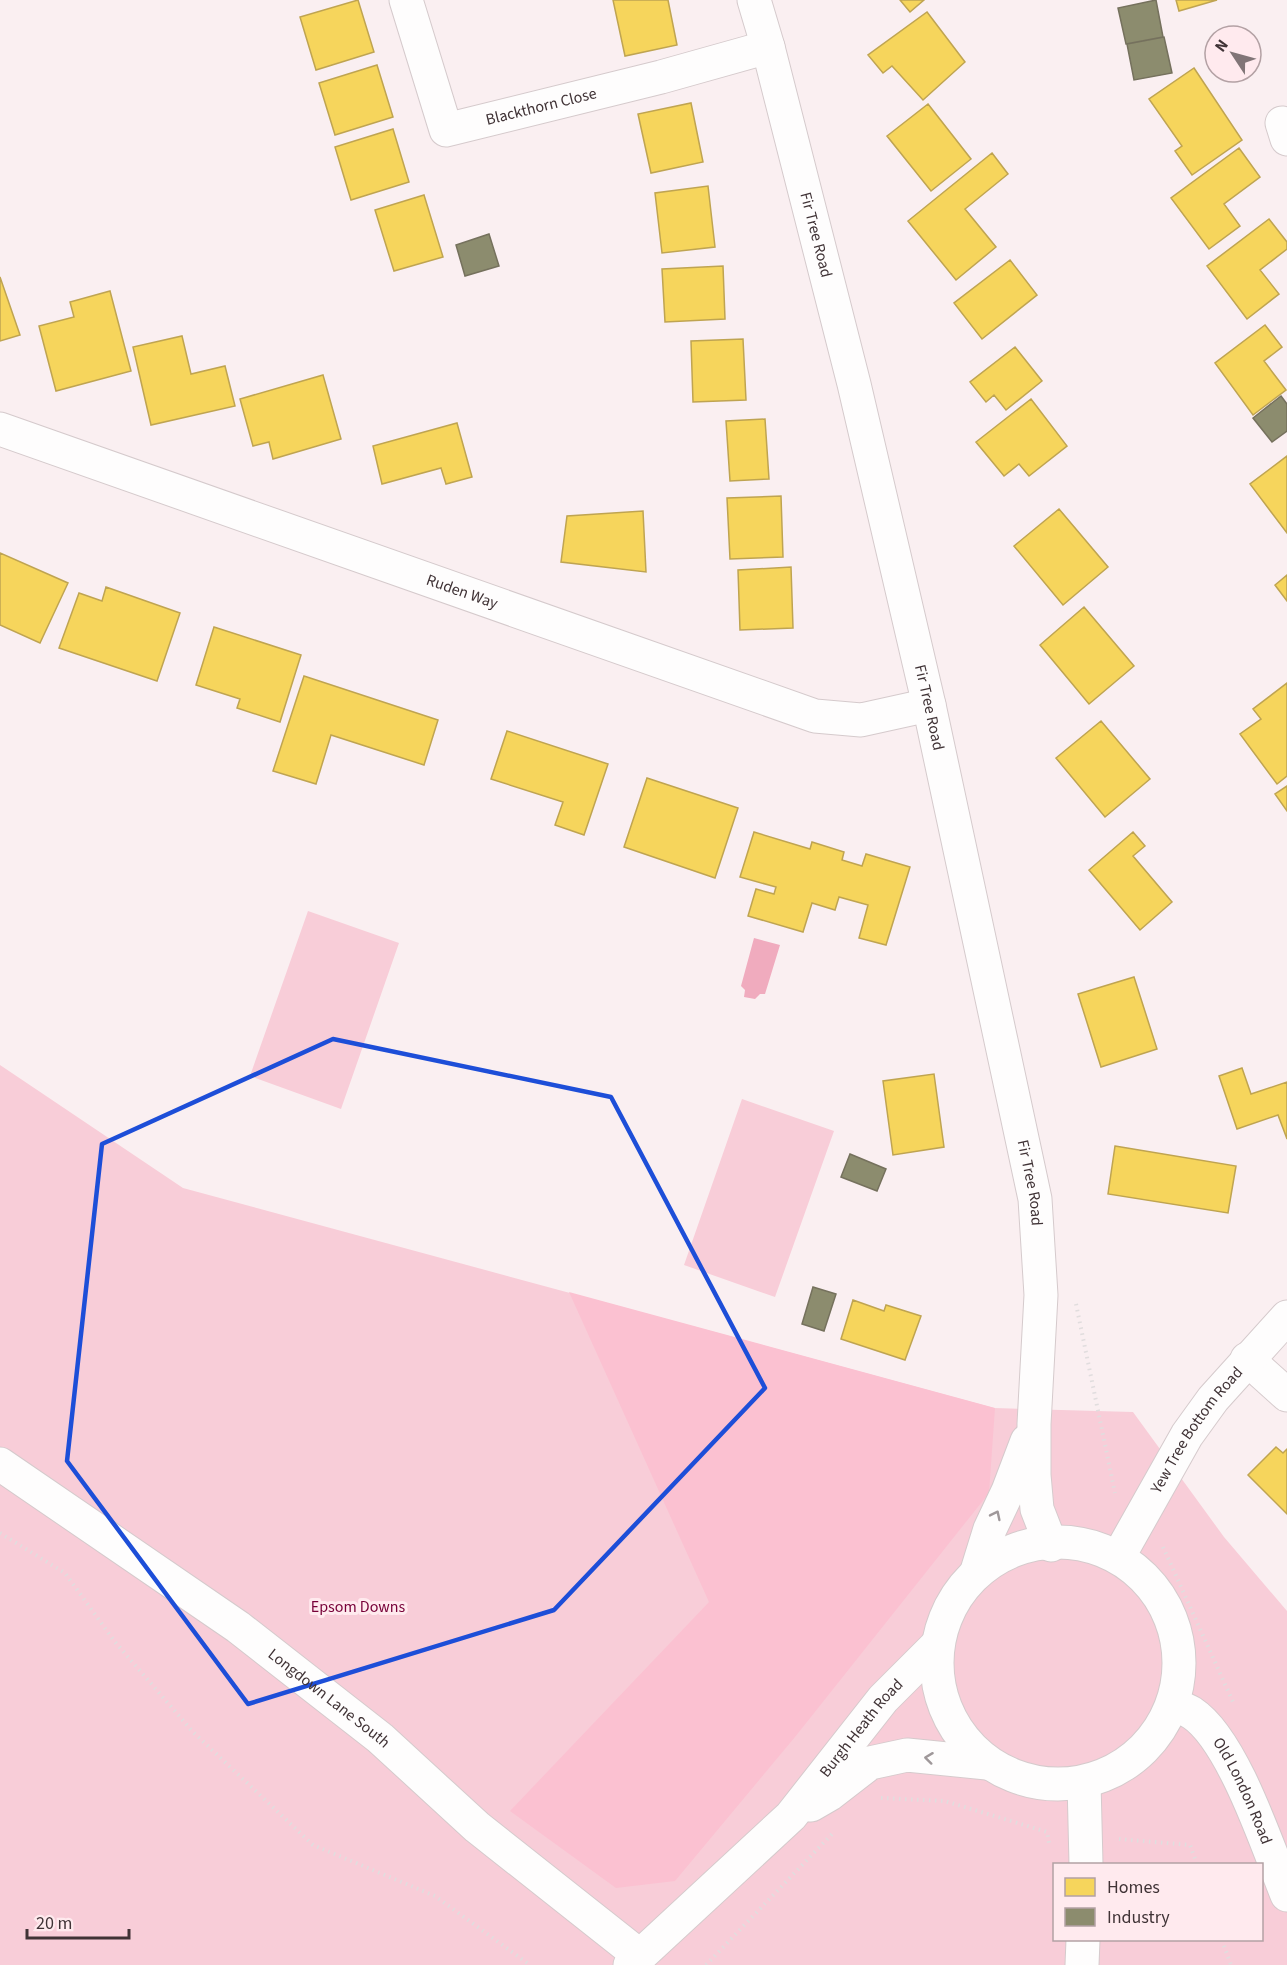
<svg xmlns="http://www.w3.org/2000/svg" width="1287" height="1965" viewBox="0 0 1287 1965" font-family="'Source Sans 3',sans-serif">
	<rect width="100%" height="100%" fill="#faeff1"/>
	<path fill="#f8cdd8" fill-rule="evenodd" d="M 308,911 L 399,943 L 341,1109 L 250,1076 Z
		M 0,1065 L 183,1188 L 994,1408 L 1133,1412 L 1224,1537 L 1287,1611 L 1287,1965 L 0,1965 ZM 1054,1864 L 1262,1864 L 1262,1940 L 1054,1940 Z
		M 742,1099 L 834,1131 L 775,1297 L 684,1265 Z"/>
	<path fill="#fbc1d1" d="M 569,1292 L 995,1408 L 989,1493 L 795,1737 L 675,1881 L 616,1888 L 510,1811 L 709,1602 Z"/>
	<path fill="#f0abbe" d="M 754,938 L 780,945 L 765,994 L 760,994 L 755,999 L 744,997 L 745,990 L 741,986 Z"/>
	<path fill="#f6d55c" stroke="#bfa451" stroke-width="1.5" d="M 358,0 L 374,52 L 316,70 L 300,17 Z
		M 613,0 L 668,0 L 677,45 L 625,56 Z
		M 900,0 L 924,0 L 910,12 Z
		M 1176,0 L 1217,0 L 1179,11 Z
		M 927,12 L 965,62 L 923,100 L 892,66 L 883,73 L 868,55 Z
		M 377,65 L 393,117 L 335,135 L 319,83 Z
		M 1194,68 L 1242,140 L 1192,175 L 1175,151 L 1182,146 L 1149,99 Z
		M 691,103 L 703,162 L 651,173 L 638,114 Z
		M 928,104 L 971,159 L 931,191 L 887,136 Z
		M 393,129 L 409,182 L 351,200 L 335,147 Z
		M 1239,148 L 1260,177 L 1224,204 L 1240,226 L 1209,249 L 1171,198 Z
		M 992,153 L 1008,174 L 965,209 L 996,247 L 956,280 L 908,221 Z
		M 708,186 L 715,247 L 662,253 L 655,193 Z
		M 424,195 L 443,257 L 394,271 L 375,210 Z
		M 1269,219 L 1287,242 L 1287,249 L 1260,270 L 1279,294 L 1247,319 L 1207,266 Z
		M 1010,260 L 1037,295 L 982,339 L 954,303 Z
		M 723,266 L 725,319 L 665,322 L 662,269 Z
		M 0,277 L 20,335 L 0,341 Z
		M 110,291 L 131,371 L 56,391 L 39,326 L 74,317 L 70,302 Z
		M 1265,325 L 1282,347 L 1264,361 L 1286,390 L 1253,415 L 1215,363 Z
		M 182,336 L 191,374 L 225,366 L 235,406 L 151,425 L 133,347 Z
		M 743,339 L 746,400 L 693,402 L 691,341 Z
		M 1015,347 L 1042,381 L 1006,410 L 994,395 L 986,402 L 970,382 Z
		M 323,375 L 341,439 L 273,459 L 269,442 L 253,446 L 240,399 Z
		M 1031,399 L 1067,446 L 1029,476 L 1019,464 L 1004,476 L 976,442 Z
		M 765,419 L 769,479 L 730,481 L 726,421 Z
		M 457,423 L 472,477 L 446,484 L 441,468 L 382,484 L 373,446 Z
		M 1287,456 L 1287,533 L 1250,484 Z
		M 781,496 L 783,557 L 730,559 L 727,498 Z
		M 1059,509 L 1108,567 L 1063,605 L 1014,546 Z
		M 643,511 L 646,572 L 561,562 L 567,516 Z
		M 0,553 L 68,583 L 40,643 L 0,625 Z
		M 791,567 L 793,628 L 740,630 L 738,570 Z
		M 1287,575 L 1287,601 L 1275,585 Z
		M 106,587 L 180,613 L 157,681 L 59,648 L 79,593 L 102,601 Z
		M 1084,607 L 1134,666 L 1089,704 L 1040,645 Z
		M 214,627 L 301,655 L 280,722 L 237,708 L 240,699 L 196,685 Z
		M 304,676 L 438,720 L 424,765 L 331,735 L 316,784 L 273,771 Z
		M 1287,683 L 1287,776 L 1277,784 L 1240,734 L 1261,719 L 1253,709 Z
		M 1101,721 L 1150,779 L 1105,817 L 1056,758 Z
		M 507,731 L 608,764 L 584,835 L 555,825 L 563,802 L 491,779 Z
		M 647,778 L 738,808 L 715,878 L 624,847 Z
		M 1287,786 L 1287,811 L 1275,794 Z
		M 754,832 L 810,849 L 812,842 L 844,852 L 842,860 L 862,866 L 866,854 L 910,867 L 886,945 L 859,938 L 868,905 L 839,897 L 835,910 L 812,903 L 803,932 L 748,916 L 756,889 L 774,894 L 776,887 L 740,877 Z
		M 1133,832 L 1145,846 L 1133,856 L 1172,902 L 1140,930 L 1089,870 Z
		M 1134,977 L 1157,1049 L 1101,1067 L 1078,994 Z
		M 1242,1068 L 1251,1094 L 1287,1082 L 1287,1139 L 1278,1115 L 1237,1129 L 1219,1076 Z
		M 934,1074 L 944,1147 L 893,1155 L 883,1081 Z
		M 1115,1146 L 1236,1166 L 1228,1213 L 1108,1194 Z
		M 853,1300 L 884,1311 L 886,1305 L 921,1316 L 905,1360 L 841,1339 Z
		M 1276,1447 L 1283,1453 L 1287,1449 L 1287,1514 L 1248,1475 Z"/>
	<path fill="#8c8c6e" stroke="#75715d" stroke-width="1.5" d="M 1156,0 L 1163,37 L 1126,44 L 1118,8 Z
		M 1164,37 L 1172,73 L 1134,80 L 1127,44 Z
		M 489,234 L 499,266 L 465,276 L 456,245 Z
		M 1281,396 L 1287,404 L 1287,431 L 1272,442 L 1253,418 Z
		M 850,1154 L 886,1169 L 877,1191 L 841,1177 Z
		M 813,1287 L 836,1294 L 824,1331 L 802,1324 Z"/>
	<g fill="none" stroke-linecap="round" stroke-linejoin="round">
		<g stroke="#d5cacc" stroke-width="35">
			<g id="minor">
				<path id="s1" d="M 406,0 L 446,130 L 661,77 L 768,47"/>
				<path d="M 1282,123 L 1287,139"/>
				<path id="s2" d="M 0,429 L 815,716 L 861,720 L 929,705"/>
				<path d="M 1247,1359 L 1287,1395"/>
				<path id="s3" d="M 1176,1705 C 1181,1708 1187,1710 1192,1713 C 1233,1740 1268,1848 1287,1895"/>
				<path d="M 1084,1782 L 1086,1864"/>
				<path d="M 1082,1965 L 1083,1940"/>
			</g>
		</g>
		<g stroke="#d5cacc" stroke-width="35">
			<g id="major">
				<path id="s4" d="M 754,0 L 768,47 L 854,384 L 929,705 L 1035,1199 L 1041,1295 L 1034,1424 L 1034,1475 L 1037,1509 L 1051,1545"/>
				<path id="s5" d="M 0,1464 L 238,1627 L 380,1738 L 477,1827 L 640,1956"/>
				<circle cx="1058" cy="1663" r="121"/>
				<path id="s6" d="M 1120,1554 L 1187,1435 L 1213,1399 L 1287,1317"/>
				<path d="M 977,1571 L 990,1529 L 1008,1491 L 1027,1441"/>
				<path d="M 811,1805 L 830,1794 L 870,1763 L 907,1755 L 987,1763"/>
				<path id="s7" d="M 630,1965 L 791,1816 L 883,1699 L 937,1645"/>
			</g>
		</g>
		<path stroke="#e1ddde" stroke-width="4" stroke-dasharray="1.5 4.5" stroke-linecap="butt" d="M 1076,1304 L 1115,1493
			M 0,1533 L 65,1573 L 115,1642 L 193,1732 L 313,1845 L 435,1896 L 530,1965
			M 1163,1547 L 1233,1702
			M 881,1798 L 945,1801 L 1047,1832 L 1049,1843
			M 1119,1839 L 1190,1845 L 1197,1864
			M 1222,1940 L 1231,1965
			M 706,1965 L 832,1834"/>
		<use href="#minor" stroke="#fefdfd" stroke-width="33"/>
		<use href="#major" stroke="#fefdfd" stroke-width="33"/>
	</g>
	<defs><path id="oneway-chevron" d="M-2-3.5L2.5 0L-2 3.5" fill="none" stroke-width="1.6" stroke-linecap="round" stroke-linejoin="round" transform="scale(1.5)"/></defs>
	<g stroke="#9f989a">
		<use href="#oneway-chevron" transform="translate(996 1515) rotate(-64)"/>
		<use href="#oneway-chevron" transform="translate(929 1758) rotate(-173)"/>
	</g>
	<path fill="none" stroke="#1d4ed8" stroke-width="4.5" stroke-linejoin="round" d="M 333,1039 L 611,1097 L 765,1388 L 554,1610 L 248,1704 L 67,1461 L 102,1144 Z"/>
	<g text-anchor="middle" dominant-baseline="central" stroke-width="6" stroke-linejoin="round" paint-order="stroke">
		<g font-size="16" fill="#403336" stroke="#ffeaee">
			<text stroke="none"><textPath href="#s1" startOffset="234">Blackthorn Close</textPath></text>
			<text stroke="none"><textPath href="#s4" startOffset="243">Fir Tree Road</textPath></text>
			<text stroke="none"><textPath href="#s2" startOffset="490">Ruden Way</textPath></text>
			<text stroke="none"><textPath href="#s4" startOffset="729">Fir Tree Road</textPath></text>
			<text stroke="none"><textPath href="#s4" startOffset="1215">Fir Tree Road</textPath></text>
			<text stroke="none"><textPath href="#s6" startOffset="146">Yew Tree Bottom Road</textPath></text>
			<text stroke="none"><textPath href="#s5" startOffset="404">Longdown Lane South</textPath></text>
			<text stroke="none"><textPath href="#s7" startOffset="332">Burgh Heath Road</textPath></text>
			<text stroke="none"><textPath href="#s3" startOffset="112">Old London Road</textPath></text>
		</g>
		<g font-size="16" fill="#770038" stroke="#ffeaee">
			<text x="358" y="1607">Epsom Downs</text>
		</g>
	</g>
	<rect x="1053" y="1863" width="210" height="78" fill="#ffeaee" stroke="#b3a1a4" stroke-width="1.5"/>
	<rect x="1065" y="1878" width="30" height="18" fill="#f6d55c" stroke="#b3a1a4" stroke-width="1.5"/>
	<text x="1107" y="1893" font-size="18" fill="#403336">Homes</text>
	<rect x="1065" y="1908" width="30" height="18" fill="#8c8c6e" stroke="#b3a1a4" stroke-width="1.5"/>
	<text x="1107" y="1923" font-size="18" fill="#403336">Industry</text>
	<g transform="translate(1233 54) rotate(306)"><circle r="28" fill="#ffeaee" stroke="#b3a1a4" stroke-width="1.5"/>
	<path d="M0-4.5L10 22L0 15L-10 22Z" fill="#817577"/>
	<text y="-9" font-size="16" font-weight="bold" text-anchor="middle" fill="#403336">N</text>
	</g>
	<path d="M27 1929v9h102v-9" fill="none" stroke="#403336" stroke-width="3"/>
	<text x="36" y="1929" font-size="18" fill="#403336" stroke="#ffeaee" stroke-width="4.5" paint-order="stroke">20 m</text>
</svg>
